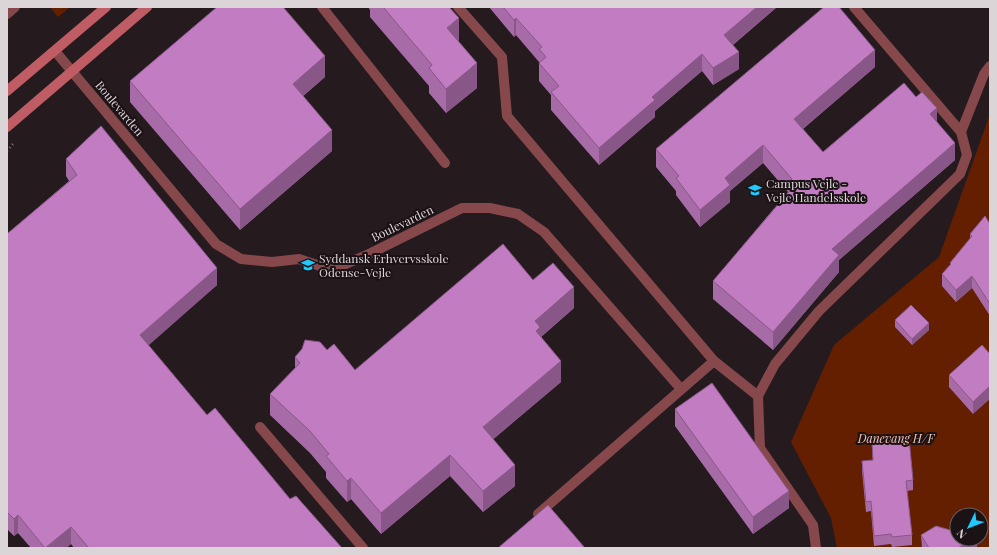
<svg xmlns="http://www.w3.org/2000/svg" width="997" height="555" viewBox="0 0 997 555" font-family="'Playfair Display',serif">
	<rect width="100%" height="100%" fill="#251b1f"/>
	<path fill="#631f00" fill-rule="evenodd" d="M 50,7 L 70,7 L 58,17 Z
		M 990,114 L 990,548 L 837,548 L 831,518 L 791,442 L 834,345 L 939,257 ZM 957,515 L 981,515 L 981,539 L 957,539 Z"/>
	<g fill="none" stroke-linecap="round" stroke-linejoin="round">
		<path stroke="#877e82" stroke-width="2.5" stroke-dasharray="1 3" stroke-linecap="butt" d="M 7,151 L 13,144"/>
		<path stroke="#86484b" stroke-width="10" d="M 322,7 L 445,163
			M 458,7 L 502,57 L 507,116 L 714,361 L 758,396
			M 55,51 L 216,244 L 241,259 L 272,262 L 299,259 L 332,270 L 369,254 L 462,208 L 490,208 L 518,214 L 544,232 L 681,389
			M 961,132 L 984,74 L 990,66
			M 260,427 L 363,548
			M 538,514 L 714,361
			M 816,548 L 813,525 L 760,448 L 758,396 L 775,364 L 819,311 L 960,174 L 967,155 L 961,132 L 854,7"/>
		<path stroke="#86484b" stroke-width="10" d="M 7,14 L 15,7"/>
		<path stroke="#c05d64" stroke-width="10" d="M 7,91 L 106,7
			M 7,127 L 147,7"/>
	</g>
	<path fill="#a76ba7" d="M 368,7 L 449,7 L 459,42 L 477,88 L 446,113 L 429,93 L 429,86 L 370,17 L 370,10 Z
		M 489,7 L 777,7 L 733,45 L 739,69 L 713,85 L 702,71 L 655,111 L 655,117 L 599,165 L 551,110 L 551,95 L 539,81 L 539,62 L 516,35 L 514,37 Z
		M 875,67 L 803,129 L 823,152 L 937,121 L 955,160 L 839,260 L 839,272 L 773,350 L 713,299 L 713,281 L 788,192 L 763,163 L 730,191 L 730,202 L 700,227 L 676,195 L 676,191 L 656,167 L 656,149 Z
		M 325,77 L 303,96 L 332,151 L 240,230 L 130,102 L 130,81 Z
		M 66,159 L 217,285 L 148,345 L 207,415 L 290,499 L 342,548 L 74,548 L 71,544 L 66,548 L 31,548 L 18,533 L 14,536 L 7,529 L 7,234 L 69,181 L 66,176 Z
		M 990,224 L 990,316 L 972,288 L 956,302 L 942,286 L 942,274 L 950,265 L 950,263 L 970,239 L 970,234 Z
		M 533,280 L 574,308 L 541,337 L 561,382 L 493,439 L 515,486 L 483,512 L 450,476 L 381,534 L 351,499 L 347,502 L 326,478 L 326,472 L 310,453 L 270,415 L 270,394 L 295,369 L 295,357 L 327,350 L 355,370 Z
		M 895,320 L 929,330 L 912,345 L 895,327 Z
		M 982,345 L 973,414 L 949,387 L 949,375 Z
		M 675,409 L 789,508 L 753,534 L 675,426 Z
		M 872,442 L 913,480 L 913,490 L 907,491 L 912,535 L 912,545 L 892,547 L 891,544 L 874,546 L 871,511 L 866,512 L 862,471 L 862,461 L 873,461 Z
		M 921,535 L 977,539 L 977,548 L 922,548 Z"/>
	<path fill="#885788" d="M 757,7 L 777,7 L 724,52 L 724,35 Z
		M 459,18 L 459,43 L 447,28 Z
		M 516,18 L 516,35 L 514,37 L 514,20 Z
		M 875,50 L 875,67 L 794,136 L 794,119 Z
		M 739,52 L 739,69 L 713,85 L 713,68 Z
		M 702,54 L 702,71 L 655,111 L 655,117 L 599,165 L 599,148 L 652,97 Z
		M 325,56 L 325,77 L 293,105 L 293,84 Z
		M 477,63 L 477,88 L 446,113 L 446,89 Z
		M 937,108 L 937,126 L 930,114 Z
		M 332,130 L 332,151 L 240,230 L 240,209 Z
		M 955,143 L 955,160 L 839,260 L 839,272 L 773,350 L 773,332 L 832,249 Z
		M 763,145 L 763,163 L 730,191 L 730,202 L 700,227 L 700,210 L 725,178 Z
		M 217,268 L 217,285 L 140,353 L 140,335 Z
		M 972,276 L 972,288 L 956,302 L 956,290 Z
		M 574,287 L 574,308 L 540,338 L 536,352 L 535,321 Z
		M 929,323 L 929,330 L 912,345 L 912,339 Z
		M 561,361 L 561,382 L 483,448 L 483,427 Z
		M 990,386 L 990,399 L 973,414 L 973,402 Z
		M 450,455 L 450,476 L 381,534 L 381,513 Z
		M 515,465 L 515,486 L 483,512 L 483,491 Z
		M 351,478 L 351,499 L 347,502 L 347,481 Z
		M 789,491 L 789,508 L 753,534 L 753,517 Z
		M 18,515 L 18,533 L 14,536 L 14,519 Z
		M 71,527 L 71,544 L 66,548 L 46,548 Z
		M 973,539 L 977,539 L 977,548 L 958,548 Z"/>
	<path fill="#c27cc2" stroke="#885788" d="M 217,7 L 283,7 L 325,56 L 293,84 L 332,130 L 240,209 L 130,81 Z
		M 383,7 L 449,7 L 459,18 L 447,28 L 477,63 L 446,89 L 429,68 L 432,65 Z
		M 503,7 L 757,7 L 724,35 L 739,52 L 713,68 L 702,54 L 652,97 L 655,100 L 599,148 L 551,92 L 559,86 L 539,63 L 546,57 L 539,49 L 542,47 L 516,18 L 514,20 Z
		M 824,7 L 839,7 L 875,50 L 794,119 L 823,152 L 904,83 L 916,97 L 922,92 L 937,108 L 930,114 L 955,143 L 832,249 L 839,255 L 773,332 L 713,281 L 793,187 L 789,182 L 792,179 L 763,145 L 725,178 L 730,185 L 700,210 L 676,178 L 679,176 L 656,149 Z
		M 101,126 L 217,268 L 140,335 L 207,415 L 215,408 L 290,499 L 296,496 L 342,548 L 89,548 L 71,527 L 45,548 L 18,515 L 14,519 L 7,512 L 7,234 L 77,175 L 66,159 Z
		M 985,216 L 990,224 L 990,304 L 972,276 L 956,290 L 942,274 L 951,264 L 950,263 L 972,236 L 970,234 Z
		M 503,244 L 533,280 L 553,263 L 574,287 L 535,321 L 540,327 L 536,331 L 561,361 L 483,427 L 515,465 L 483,491 L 450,455 L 381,513 L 351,478 L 347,481 L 326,456 L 329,454 L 310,431 L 270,394 L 300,363 L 295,357 L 302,349 L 305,340 L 320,342 L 327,350 L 334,344 L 355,370 Z
		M 911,305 L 929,323 L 912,339 L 895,320 Z
		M 982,345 L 990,354 L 990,386 L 973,402 L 949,375 Z
		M 712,383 L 789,491 L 753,517 L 675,409 Z
		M 909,438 L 913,480 L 906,481 L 912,535 L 892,537 L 891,534 L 874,536 L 871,501 L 866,502 L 862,461 L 873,460 L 872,442 Z
		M 548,505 L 585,548 L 498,548 Z
		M 936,526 L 957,532 L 957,539 L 973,539 L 958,548 L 929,548 L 921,535 Z"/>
	<defs>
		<g id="school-bare" transform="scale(1.08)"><path d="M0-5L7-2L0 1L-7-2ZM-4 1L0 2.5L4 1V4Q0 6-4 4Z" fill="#1fc9fd" stroke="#1b1216" stroke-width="2.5" paint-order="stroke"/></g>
		<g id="university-bare" transform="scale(1.08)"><path d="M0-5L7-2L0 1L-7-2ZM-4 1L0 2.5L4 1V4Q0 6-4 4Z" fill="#1fc9fd" stroke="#1b1216" stroke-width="2.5" paint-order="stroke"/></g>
	</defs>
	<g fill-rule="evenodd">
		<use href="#school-bare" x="755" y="190"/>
		<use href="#university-bare" x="308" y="265"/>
	</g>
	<g text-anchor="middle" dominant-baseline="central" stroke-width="4" stroke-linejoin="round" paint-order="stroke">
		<g font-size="12" fill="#dcd5d8" stroke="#1b1216">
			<text transform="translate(120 108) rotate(50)">Boulevarden</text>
			<text transform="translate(402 223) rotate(-26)">Boulevarden</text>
		</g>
		<g font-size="12" fill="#dcd5d8" stroke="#1b1216" text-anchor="start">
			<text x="766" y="183">Campus Vejle -<tspan x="766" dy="14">Vejle Handelsskole</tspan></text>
			<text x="319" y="258">Syddansk Erhvervsskole<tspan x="319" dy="14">Odense-Vejle</tspan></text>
		</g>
		<g font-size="12" font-style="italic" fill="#f6c5b2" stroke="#1b1216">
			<text x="896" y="438">Danevang H/F</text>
		</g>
	</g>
	<rect width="997" height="555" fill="none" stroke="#dcd5d8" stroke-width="16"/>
	<g transform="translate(969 527) rotate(227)"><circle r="19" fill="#1b1216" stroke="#686064"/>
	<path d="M0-3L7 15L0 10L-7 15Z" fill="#1fc9fd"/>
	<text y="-6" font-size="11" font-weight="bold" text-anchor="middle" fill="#dcd5d8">N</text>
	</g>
</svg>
